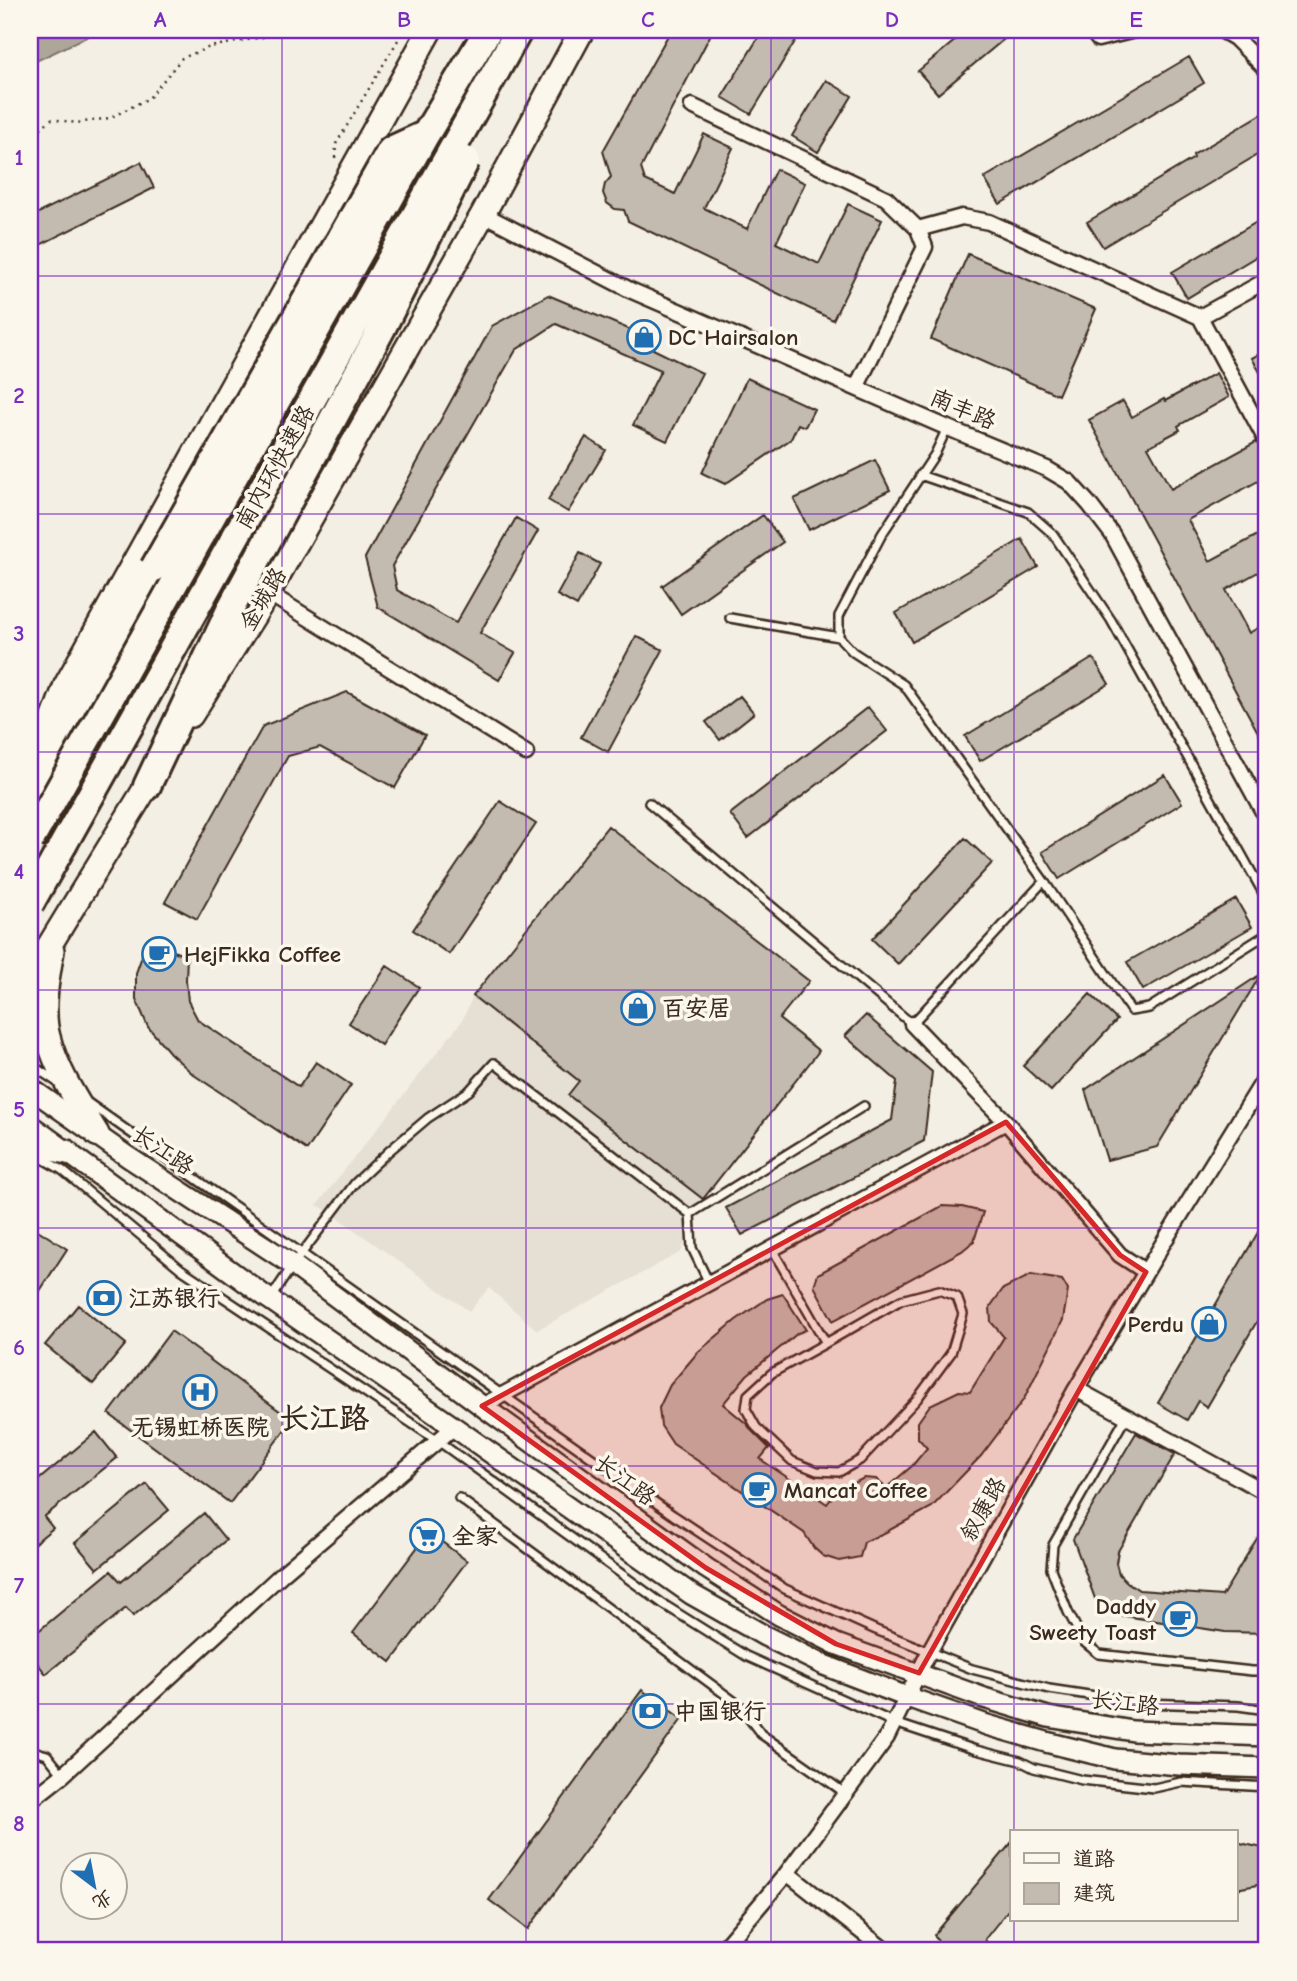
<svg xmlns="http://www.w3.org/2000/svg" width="1297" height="1981" viewBox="0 0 1297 1981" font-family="'Comic Neue','LXGW WenKai TC',sans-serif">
	<rect width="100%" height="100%" fill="#f3efe4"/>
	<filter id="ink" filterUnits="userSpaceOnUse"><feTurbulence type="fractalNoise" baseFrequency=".0143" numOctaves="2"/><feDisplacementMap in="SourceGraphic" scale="14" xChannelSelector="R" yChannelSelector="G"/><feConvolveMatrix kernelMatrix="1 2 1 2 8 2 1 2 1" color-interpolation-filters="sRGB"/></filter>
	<g filter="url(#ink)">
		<path fill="#e5dfd4" d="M 608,826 L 809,981 L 779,1019 L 819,1051 L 703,1199 L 681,1252 L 537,1330 L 489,1288 L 469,1311 L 331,1213 L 317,1205 L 462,1021 L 473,996 Z"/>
		<path fill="#afa69a" stroke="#817468" stroke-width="2" d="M 30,30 L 101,30 L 30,64 Z"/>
		<path fill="#c3bbb0" stroke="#3b2a1e" stroke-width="2" d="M 671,30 L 713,30 L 641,168 L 645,180 L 675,194 L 704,134 L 733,148 L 704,208 L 747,229 L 776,169 L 805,183 L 776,243 L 819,264 L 848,204 L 882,220 L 833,320 L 628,221 L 624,210 L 615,209 L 607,203 L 603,193 L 605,184 L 611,177 L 603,151 Z
			M 763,30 L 802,30 L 751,114 L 722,97 Z
			M 968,30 L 1015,30 L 938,94 L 918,71 Z
			M 1189,57 L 1204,83 L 1000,204 L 984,178 Z
			M 826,80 L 852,96 L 818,152 L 792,136 Z
			M 1267,111 L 1267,149 L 1103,247 L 1087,222 L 1194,158 L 1193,155 Z
			M 141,162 L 154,188 L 30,250 L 30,217 Z
			M 1267,216 L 1267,250 L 1187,298 L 1172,272 Z
			M 968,254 L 1096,309 L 1058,395 L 931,339 Z
			M 548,295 L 657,341 L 653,349 L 702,373 L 667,441 L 633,425 L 661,370 L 556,324 L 516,350 L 392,566 L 397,590 L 456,623 L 516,518 L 538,531 L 480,633 L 515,653 L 499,680 L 378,607 L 365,558 L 492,326 Z
			M 1267,350 L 1267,385 L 1252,358 Z
			M 1216,373 L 1229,397 L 1178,426 L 1180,430 L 1148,447 L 1171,489 L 1256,442 L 1267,456 L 1267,476 L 1188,520 L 1210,561 L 1267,530 L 1267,567 L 1226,590 L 1249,633 L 1267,623 L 1267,749 L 1089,420 L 1123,401 L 1132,417 L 1164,399 L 1165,401 Z
			M 747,378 L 814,409 L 805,427 L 798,424 L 791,439 L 725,484 L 702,473 Z
			M 586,437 L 606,450 L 568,512 L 548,500 Z
			M 875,460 L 890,490 L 809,530 L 794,499 Z
			M 763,515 L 783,542 L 681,614 L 662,586 Z
			M 1022,539 L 1038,567 L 912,642 L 896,613 Z
			M 580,553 L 600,564 L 577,606 L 557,595 Z
			M 636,636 L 663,650 L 608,752 L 581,737 Z
			M 1093,658 L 1109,684 L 980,761 L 965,736 Z
			M 347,692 L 425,735 L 395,788 L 320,747 L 288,756 L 197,919 L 165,902 L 263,726 Z
			M 740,696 L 754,713 L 720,740 L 706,722 Z
			M 868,707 L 887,731 L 748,838 L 730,814 Z
			M 1165,775 L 1182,803 L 1059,879 L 1042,852 Z
			M 500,801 L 536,824 L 449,954 L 413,930 Z
			M 608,826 L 809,981 L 779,1019 L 819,1051 L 703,1199 L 568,1095 L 579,1081 L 473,996 Z
			M 965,838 L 992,863 L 898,964 L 872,939 Z
			M 1236,899 L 1252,927 L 1143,990 L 1127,962 Z
			M 147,942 L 187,956 L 186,980 L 188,1001 L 198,1020 L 299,1087 L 316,1062 L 351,1085 L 307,1150 L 194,1075 L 170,1053 L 148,1027 L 136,999 L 136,973 Z
			M 387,966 L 419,987 L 381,1045 L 349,1023 Z
			M 1261,974 L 1157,1147 L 1107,1160 L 1085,1090 Z
			M 1090,994 L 1117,1020 L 1051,1091 L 1023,1066 Z
			M 866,1015 L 932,1072 L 924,1141 L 742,1235 L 726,1208 L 892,1120 L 897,1081 L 845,1036 Z
			M 942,1206 L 962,1207 L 983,1212 L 974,1241 L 962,1251 L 833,1321 L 814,1286 L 818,1274 Z
			M 1267,1217 L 1267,1304 L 1207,1407 L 1198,1401 L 1187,1420 L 1158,1403 Z
			M 30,1225 L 67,1249 L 30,1306 Z
			M 1031,1275 L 1062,1280 L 1068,1290 L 1063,1320 L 1024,1399 L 981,1456 L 932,1507 L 886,1532 L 864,1542 L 860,1557 L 839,1561 L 823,1556 L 814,1548 L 804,1533 L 673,1444 L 661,1426 L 659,1408 L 670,1385 L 698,1352 L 736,1320 L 767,1299 L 783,1294 L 806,1330 L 798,1333 L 747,1375 L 723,1404 L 747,1424 L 752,1431 L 769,1448 L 760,1459 L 827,1504 L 836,1492 L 864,1478 L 876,1479 L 886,1488 L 912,1466 L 927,1448 L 918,1438 L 918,1422 L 930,1405 L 959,1391 L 970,1392 L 1004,1337 L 991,1322 L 990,1307 L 1003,1289 Z
			M 78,1305 L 126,1344 L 93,1384 L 45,1345 Z
			M 171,1331 L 292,1420 L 230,1503 L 109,1414 Z
			M 96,1432 L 117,1458 L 44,1517 L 53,1528 L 30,1547 L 30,1487 Z
			M 1136,1433 L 1175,1454 L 1118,1551 L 1116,1563 L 1119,1574 L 1127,1582 L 1139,1590 L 1222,1596 L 1267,1522 L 1267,1633 L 1225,1632 L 1100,1612 L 1073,1539 Z
			M 147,1484 L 169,1510 L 97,1569 L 75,1543 Z
			M 204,1513 L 226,1540 L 133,1616 L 126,1608 L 46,1674 L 30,1654 L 30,1638 L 111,1571 L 121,1582 Z
			M 429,1532 L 467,1561 L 391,1662 L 353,1633 Z
			M 642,1690 L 682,1719 L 528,1929 L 489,1900 Z
			M 1012,1842 L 1012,1905 L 985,1939 L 991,1951 L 951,1951 L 940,1944 L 934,1935 Z
			M 1236,1842 L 1267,1849 L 1267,1886 L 1257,1885 L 1236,1889 Z"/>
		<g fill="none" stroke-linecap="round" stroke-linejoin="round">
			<g stroke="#3b2a1e" stroke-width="12">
				<path id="lane" d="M 947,428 L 935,454 L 882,534 L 839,616 L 839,637 L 853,652 L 904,685 L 1044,881 L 1131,1011 L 1149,1008 L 1267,934
					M 920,475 L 1028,512 L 1053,534 L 1111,620 L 1267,900
					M 730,618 L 839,637
					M 649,803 L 912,1024 L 1044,881
					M 30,1064 L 60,1084
					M 84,1100 L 673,1515 L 785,1589 L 876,1630 L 972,1669 L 1049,1689 L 1142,1703 L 1238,1706 L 1267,1710
					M 36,1155 L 62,1170 L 181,1269 L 438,1441 L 663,1604 L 746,1656 L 895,1723 L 976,1750 L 1020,1761 L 1034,1768 L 1082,1780 L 1154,1788 L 1181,1782 L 1267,1787
					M 772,1249 L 826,1343 L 901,1300 L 939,1290 L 957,1297 L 963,1314 L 951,1353 L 917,1399 L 860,1460 L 839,1472 L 817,1471 L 792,1461 L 756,1427 L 746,1409 L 748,1395 L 772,1373 L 826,1343
					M 709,1283 L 692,1248 L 690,1214 L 864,1106
					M 270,1299 L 293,1265 L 355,1183 L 389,1151 L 428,1118 L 469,1091 L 494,1063 L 690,1214
					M 1126,1417 L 1053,1545 L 1051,1569 L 1068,1612 L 1084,1642 L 1099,1654 L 1252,1671 L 1267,1671
					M 459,1498 L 738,1704 L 761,1734 L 845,1793
					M 30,1750 L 47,1755 L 63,1775"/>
			</g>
			<g stroke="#3b2a1e" stroke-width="19">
				<path id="street" d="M 1091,30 L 1098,39 L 1135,30
					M 1221,30 L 1235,38 L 1264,67 L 1267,68
					M 692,106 L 886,198 L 918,229 L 925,247 L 856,388
					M 483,214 L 630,290 L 948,428 L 1047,469 L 1069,482 L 1089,504 L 1112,534 L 1267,819
					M 918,229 L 962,217 L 989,222 L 1200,317
					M 1267,280 L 1200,317 L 1267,442
					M 268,593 L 526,753
					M 912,1024 L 1006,1122 L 1120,1255 L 1146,1272
					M 1076,1389 L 1267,1493
					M 482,1406 L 1006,1122
					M 30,1801 L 63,1775 L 282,1574 L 454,1427
					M 787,1873 L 886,1951
					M 721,1951 L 787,1873 L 887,1737 L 929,1652 L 1076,1389 L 1162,1245 L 1267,1075"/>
			</g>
			<g stroke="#3b2a1e" stroke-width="24">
				<path id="secondary" d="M 30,1088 L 128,1157 L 293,1265 L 482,1406 L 706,1568 L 779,1615 L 836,1644 L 984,1698 L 1048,1717 L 1133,1731 L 1267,1736
					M 30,1125 L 269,1299 L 454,1427 L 691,1594 L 765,1636 L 824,1665 L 907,1697 L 987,1725 L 1046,1742 L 1115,1759 L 1179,1765 L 1267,1768"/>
			</g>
			<g stroke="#3b2a1e" stroke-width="28">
				<path id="primary" d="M 191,715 L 268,593 L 483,214 L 582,30
					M 39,757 L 66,685 L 430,30
					M 52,951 C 47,978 41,1010 48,1037 C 57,1072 79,1104 97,1134
					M 30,977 L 156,771
					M 30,1144 L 67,1152"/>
			</g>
			<g stroke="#3b2a1e" stroke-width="32">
				<path id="highway" d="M 147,786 L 231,608
					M 30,792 L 154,568"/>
			</g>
			<path stroke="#3b2a1e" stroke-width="2.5" stroke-dasharray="2 5" stroke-linecap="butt" d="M 30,138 L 51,119 L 77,123 L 110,118 L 149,98 L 182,58 L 210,47 L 263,37 L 280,30
				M 335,158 L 336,144 L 404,30"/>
			<use href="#lane" stroke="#fbf7ec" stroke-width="7"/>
			<use href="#street" stroke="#fbf7ec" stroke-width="14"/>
			<use href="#secondary" stroke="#fbf7ec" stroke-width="19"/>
			<use href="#primary" stroke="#fbf7ec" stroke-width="23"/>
			<use href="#highway" stroke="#fbf7ec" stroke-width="26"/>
			<g stroke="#3b2a1e" stroke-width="32" stroke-linecap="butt">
				<path id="highway-bridge" d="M 154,568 L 391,150 L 426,134
					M 231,608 L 382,328 L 466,160
					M 30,841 L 426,134 L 488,30
					M 30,904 L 519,30"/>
			</g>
			<use href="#highway-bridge" stroke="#fbf7ec" stroke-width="26"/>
		</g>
	</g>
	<path fill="#d62828" fill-opacity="0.2" stroke="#d62828" stroke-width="5" stroke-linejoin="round" d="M 1006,1122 L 1120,1255 L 1146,1272 L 919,1673 L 836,1644 L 706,1568 L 482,1406 Z"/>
	<path fill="none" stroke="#7b2cbf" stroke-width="2" stroke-opacity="0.55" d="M 282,30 L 282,1951M 526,30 L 526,1951M 771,30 L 771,1951M 1014,30 L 1014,1832M 30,276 L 1267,276M 30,514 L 1267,514M 30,752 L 1267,752M 30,990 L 1267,990M 30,1228 L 1267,1228M 30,1466 L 1267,1466M 30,1704 L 1267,1704M 1014,1920 L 1014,1951"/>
	<defs>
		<g id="shop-ring" transform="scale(1.75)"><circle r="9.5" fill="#fbf7ec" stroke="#1f6fb2" stroke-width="1.5"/><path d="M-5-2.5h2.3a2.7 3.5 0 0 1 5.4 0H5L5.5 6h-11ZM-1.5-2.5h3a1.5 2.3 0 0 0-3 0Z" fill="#1f6fb2"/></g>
		<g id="cafe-ring" transform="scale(1.75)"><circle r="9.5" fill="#fbf7ec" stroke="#1f6fb2" stroke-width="1.5"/><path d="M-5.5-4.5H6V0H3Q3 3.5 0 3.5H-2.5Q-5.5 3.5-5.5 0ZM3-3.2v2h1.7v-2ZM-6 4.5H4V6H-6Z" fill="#1f6fb2"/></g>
		<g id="bank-ring" transform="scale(1.75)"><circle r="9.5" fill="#fbf7ec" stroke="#1f6fb2" stroke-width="1.5"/><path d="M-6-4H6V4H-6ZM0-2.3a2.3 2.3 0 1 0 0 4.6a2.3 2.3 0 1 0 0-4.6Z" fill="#1f6fb2"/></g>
		<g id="hospital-ring" transform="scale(1.75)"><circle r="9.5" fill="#fbf7ec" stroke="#1f6fb2" stroke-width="1.5"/><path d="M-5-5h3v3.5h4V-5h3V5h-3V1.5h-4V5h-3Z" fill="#1f6fb2"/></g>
		<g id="supermarket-ring" transform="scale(1.75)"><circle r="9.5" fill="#fbf7ec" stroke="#1f6fb2" stroke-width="1.5"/><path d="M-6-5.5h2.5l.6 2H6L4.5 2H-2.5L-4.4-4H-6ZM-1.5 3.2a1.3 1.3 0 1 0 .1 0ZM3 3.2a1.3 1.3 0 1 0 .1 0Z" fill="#1f6fb2"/></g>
	</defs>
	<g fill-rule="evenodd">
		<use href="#shop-ring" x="644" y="337"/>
		<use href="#cafe-ring" x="159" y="954"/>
		<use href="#shop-ring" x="638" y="1008"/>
		<use href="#bank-ring" x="104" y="1298"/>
		<use href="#shop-ring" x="1209" y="1324"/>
		<use href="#hospital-ring" x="200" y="1392"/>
		<use href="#cafe-ring" x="759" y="1490"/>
		<use href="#supermarket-ring" x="427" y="1536"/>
		<use href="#cafe-ring" x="1180" y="1619"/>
		<use href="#bank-ring" x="650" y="1711"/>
	</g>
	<g text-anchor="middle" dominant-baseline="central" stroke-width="7" stroke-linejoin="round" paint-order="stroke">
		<g font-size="23" font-weight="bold" fill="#3b2a1e" stroke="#fbf7ec" text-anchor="start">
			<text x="668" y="337">DC Hairsalon</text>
			<text x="184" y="954">HejFikka Coffee</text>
			<text x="662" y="1008">百安居</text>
			<text x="128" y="1298">江苏银行</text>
			<text x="1184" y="1324" text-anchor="end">Perdu</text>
			<text x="200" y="1427" text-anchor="middle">无锡虹桥医院</text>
			<text x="784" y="1490">Mancat Coffee</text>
			<text x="452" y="1536">全家</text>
			<text x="1156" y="1606" text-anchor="end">Daddy<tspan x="1156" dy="26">Sweety Toast</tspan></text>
			<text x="674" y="1711">中国银行</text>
		</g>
		<g font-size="23" fill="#3b2a1e" stroke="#fbf7ec">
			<text transform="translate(963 409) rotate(23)">南丰路</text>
			<text transform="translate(275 467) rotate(-61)">南内环快速路</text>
			<text transform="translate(263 599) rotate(-59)">金城路</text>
			<text transform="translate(163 1150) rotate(34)">长江路</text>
			<text transform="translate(625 1480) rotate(36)">长江路</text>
			<text transform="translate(983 1509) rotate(-61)">叙康路</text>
			<text transform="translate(1125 1703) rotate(7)">长江路</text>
		</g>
		<g font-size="30" font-weight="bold" fill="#3b2a1e" stroke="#fbf7ec">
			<text x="324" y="1418">长江路</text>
		</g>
	</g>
	<rect width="1297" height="1981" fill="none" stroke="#fbf7ec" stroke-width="77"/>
	<rect x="1010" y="1830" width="228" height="91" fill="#fbf7ec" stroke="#aea59a" stroke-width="2"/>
	<rect x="1024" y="1853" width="35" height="10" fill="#fbf7ec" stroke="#aea59a" stroke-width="2"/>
	<text x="1073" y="1866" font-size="21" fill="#3b2a1e">道路</text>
	<rect x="1024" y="1883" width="35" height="21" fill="#c3bbb0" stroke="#aea59a" stroke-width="2"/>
	<text x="1073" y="1900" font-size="21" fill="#3b2a1e">建筑</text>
	<g transform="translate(94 1886) rotate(148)"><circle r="33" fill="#fbf7ec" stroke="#aea59a" stroke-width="2"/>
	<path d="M0-5L12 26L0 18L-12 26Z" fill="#1f6fb2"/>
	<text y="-10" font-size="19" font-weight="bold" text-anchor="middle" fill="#3b2a1e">北</text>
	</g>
	<rect x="38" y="38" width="1220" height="1904" fill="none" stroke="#7b2cbf" stroke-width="2.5"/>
	<g font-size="23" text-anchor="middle" font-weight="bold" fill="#7b2cbf">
		<text x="160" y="27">A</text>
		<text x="404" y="27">B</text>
		<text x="648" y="27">C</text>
		<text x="892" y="27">D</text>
		<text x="1136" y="27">E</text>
		<text x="19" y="165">1</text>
		<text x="19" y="403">2</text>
		<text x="19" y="641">3</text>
		<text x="19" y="879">4</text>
		<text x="19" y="1117">5</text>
		<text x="19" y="1355">6</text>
		<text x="19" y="1593">7</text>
		<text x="19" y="1831">8</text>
	</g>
</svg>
